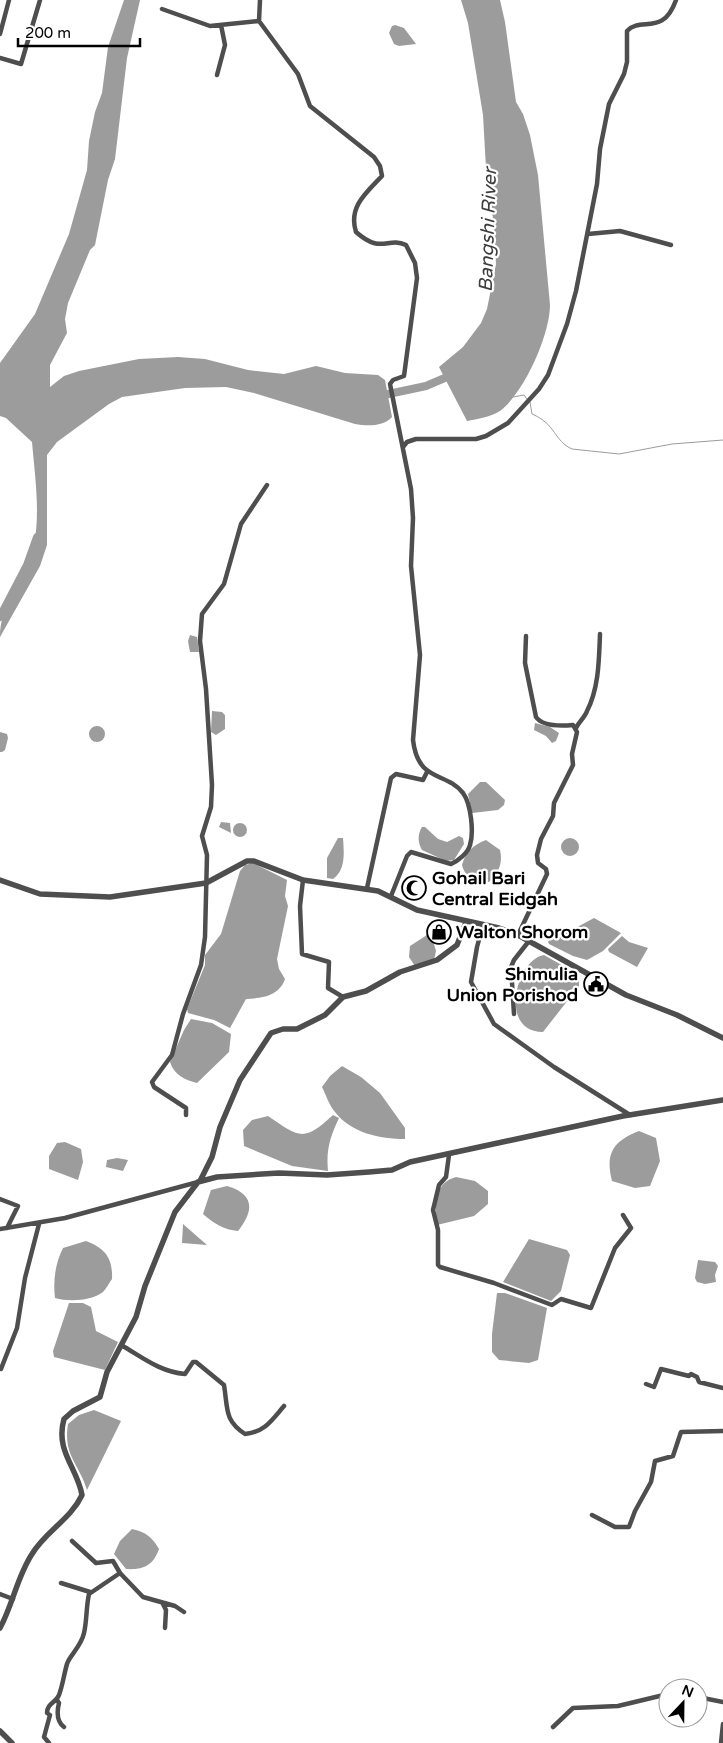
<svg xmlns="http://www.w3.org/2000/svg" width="723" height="1743" viewBox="0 0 723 1743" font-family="'Varela Round',sans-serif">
	<rect width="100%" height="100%" fill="#fff"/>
	<path fill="#9c9c9c" d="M 124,0 L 140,0 L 127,58 L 115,159 L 108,180 L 95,245 L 90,250 L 68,303 L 65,319 L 67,333 L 50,365 L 50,387 L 64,376 L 79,371 L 139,359 L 178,357 L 205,359 L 248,370 L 284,374 L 316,366 L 345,373 L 378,375 L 385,380 L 392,417 C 383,427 367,426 355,424 L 254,393 L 226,387 L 185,388 L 122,397 L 109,404 L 57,442 L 47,455 L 47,545 L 40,566 L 0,637 C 0,604 22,586 31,556 C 42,521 35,478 32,442 L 6,418 L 0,416 L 0,363 L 35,314 L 69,234 L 87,170 L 89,141 L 95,112 L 102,93 L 108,47 Z
		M 461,0 L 500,0 L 505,22 L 516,102 L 523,114 L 530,135 L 538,175 L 550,305 C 550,335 524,393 500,411 C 491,417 477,419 467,421 L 439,367 L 463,347 L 481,323 L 487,309 L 496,264 L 493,218 L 487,186 L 483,115 L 468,23 Z
		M 395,25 L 404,28 L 416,44 L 399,46 L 394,44 L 389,33 L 392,26 Z
		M 190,635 L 197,637 L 199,652 L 190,652 L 188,641 Z
		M 212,711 L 222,712 L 225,715 L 225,729 L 216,735 L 211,732 Z
		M 535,723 L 550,727 L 559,733 L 556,741 L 552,743 L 546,736 L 534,730 Z
		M89 734a8 8 0 1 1 16 0a8 8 0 1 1-16 0Z
		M 0,732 L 7,734 L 8,738 L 5,750 L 2,752 L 0,752 Z
		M 480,782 L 486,782 L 505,800 L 504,805 L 498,810 L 472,813 L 468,794 Z
		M 221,822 L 230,823 L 231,833 L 219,827 Z
		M233 830a7 7 0 1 1 14 0a7 7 0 1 1-14 0Z
		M 422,827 L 425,827 L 438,839 L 447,842 L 459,836 L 463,838 L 464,844 L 454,860 L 446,861 L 422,850 C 418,843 417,835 422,827 Z
		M 338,838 L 343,838 C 344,852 346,870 333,879 L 327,878 L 327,858 Z
		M561 847a9 9 0 1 1 18 0a9 9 0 1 1-18 0Z
		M 486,840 L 500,850 C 503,862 499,874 489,882 C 477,882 465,878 462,865 C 465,853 474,844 486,840 Z
		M 253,863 L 287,880 L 285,896 L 288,906 L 277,959 L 279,969 L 285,979 C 279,996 263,998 246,999 L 230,1028 L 214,1020 L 188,1013 L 187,1009 L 205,965 L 205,955 L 221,934 L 240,871 L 245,865 Z
		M 594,918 L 621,933 L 603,951 L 587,960 L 573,956 L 549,944 L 548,942 L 558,929 L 570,931 Z
		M 427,935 L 432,937 L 436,951 L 434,960 L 415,966 L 409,957 L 410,946 Z
		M 622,936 L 629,942 L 648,948 L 637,967 L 609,952 L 608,949 Z
		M 544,955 L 574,972 L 579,977 L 579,986 L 543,1032 C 498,1032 516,959 544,955 Z
		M 191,1019 L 212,1023 L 231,1034 L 229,1052 L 197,1083 C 185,1080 174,1075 170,1062 L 184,1030 Z
		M 342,1066 L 361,1077 L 380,1093 L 405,1128 L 405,1139 C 380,1139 351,1133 335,1112 C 329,1105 326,1095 322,1087 L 330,1076 Z
		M 333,1115 L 339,1118 C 330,1137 326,1150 328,1171 L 292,1166 L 244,1146 L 243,1130 L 252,1120 L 268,1116 C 300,1138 304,1142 333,1115 Z
		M 639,1131 L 656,1138 L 660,1161 L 650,1186 L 635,1188 L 612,1181 C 605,1154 613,1141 639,1131 Z
		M 65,1142 L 81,1149 L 83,1162 L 78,1180 L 49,1169 L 49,1156 L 57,1143 Z
		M 117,1158 L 128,1160 L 123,1171 L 106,1167 L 107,1160 Z
		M 456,1177 L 475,1181 L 488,1191 L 488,1204 L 474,1216 L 437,1225 C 434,1206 434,1183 456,1177 Z
		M 227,1186 C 255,1194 254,1211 238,1231 C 224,1230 213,1223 203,1214 L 211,1190 Z
		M 183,1224 L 207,1245 L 182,1243 Z
		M 529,1239 L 567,1250 L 570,1255 L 561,1291 L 551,1301 L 503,1282 Z
		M 86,1241 C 105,1248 113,1258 112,1279 C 109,1283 106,1289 103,1292 C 91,1301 69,1302 55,1298 C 53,1281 55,1264 63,1248 Z
		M 698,1260 L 715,1262 L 718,1266 L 715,1275 L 716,1282 L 705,1284 L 697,1282 L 695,1278 Z
		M 497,1293 L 505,1293 L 547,1308 L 538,1360 L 529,1363 L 499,1360 L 492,1352 L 492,1334 Z
		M 69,1303 L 83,1303 L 91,1307 L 96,1331 L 118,1342 L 105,1370 L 54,1357 L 53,1351 Z
		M 94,1410 L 121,1421 L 87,1490 C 79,1463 63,1456 68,1424 L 79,1415 Z
		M 132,1529 C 146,1532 152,1537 159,1549 C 153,1566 143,1570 126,1569 L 114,1554 L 120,1541 Z"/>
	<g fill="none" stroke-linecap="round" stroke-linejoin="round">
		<path stroke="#9c9c9c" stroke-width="1" d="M 513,397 L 524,395 L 527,399
			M 530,402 L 532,414 C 556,424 554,441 572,449 L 619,454 L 672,444 L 723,440"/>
		<path stroke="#9c9c9c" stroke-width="8" d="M 379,396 L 426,386 L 454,374
			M 0,617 L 27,565 L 37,537"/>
		<path stroke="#4e4e4e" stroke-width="4.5" d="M 260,0 L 259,21 L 298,74 L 310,106 L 374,157 L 380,166 L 382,176 C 366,193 348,207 356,232 C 382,255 387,236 406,245 L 415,263 L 417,278 L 404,376 L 393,380 L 390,384 L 411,489 L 413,518 L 411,566 L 420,655 L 413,740 C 418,783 446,771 463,793 C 471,804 474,832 470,845 C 468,853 458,861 451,864 L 411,852 L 407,856 L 391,896
			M 162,9 L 210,26 L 259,21
			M 0,34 L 9,0
			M 0,58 L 21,64 L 40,0
			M 217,75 L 225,45 L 221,25
			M 588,234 L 620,231 L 671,245
			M 403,447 L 407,442 L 416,439 L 476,439 L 486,436 L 508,423 L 539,389 L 548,375 L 567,324 L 576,291 L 597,184 L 600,149 L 609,104 L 624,74 L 627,62 L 627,31 C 641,16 663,37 676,0
			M 576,728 C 579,722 585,717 587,711 C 599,688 599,659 600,634
			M 303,880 L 300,906 L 302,954 L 329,962 L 328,988 L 343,997
			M 367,888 L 391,778 L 396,774 L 423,780 L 427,772
			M 483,925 L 477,947 L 471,982 L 494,1024 L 554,1067 L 630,1115
			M 518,935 L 547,874 L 546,869 L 538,863 L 537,855 L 541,839 L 553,816 L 554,803 L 573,765 L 572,754 L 577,732 L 573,725 C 562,726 543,727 536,717 L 525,663 L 526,636
			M 514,1014 L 511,967 L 514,960 L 529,941
			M 186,1115 L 186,1108 L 154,1087 L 152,1082 L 172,1055 L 183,1014 L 201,965 L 205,937 L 207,855 L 202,836 L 211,807 L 212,785 L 206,689 L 200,641 L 202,614 L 224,584 L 241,524 L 267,485
			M 449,1155 L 446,1177 L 439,1185 L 433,1210 L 438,1230 L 438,1265 L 440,1267 L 494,1283 L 552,1305 L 561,1299 L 591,1308 L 615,1248 L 631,1228 L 623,1215
			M 0,1199 L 18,1206 L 7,1228
			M 0,1229 L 65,1218 L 198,1182
			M 121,1345 C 142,1357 160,1372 185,1374 L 193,1362 L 196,1362 L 224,1385 C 228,1409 224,1420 245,1434 C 265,1432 272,1420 284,1406
			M 1,1369 L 17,1328 L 25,1278 L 39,1224
			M 646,1384 L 654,1387 L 661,1369 L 689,1376 L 691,1374 L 697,1377 L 699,1382 L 723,1388
			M 592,1515 L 615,1527 L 629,1527 L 635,1511 L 651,1482 L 655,1461 L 673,1456 L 681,1432 L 723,1431
			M 120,1573 L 143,1597 L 175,1606 L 184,1612
			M 61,1583 L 90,1592
			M 0,1594 L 13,1599
			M 163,1604 L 166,1610 L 165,1628
			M 698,1697 L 723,1702
			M 57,1700 L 59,1703 C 57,1711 56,1721 64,1727
			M 553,1727 L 573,1708 L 618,1706 L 668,1694
			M 49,1743 L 44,1737 L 50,1715 L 47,1713 C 47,1703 56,1703 59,1695 C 63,1684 64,1674 67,1664 C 69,1656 81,1647 84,1633 C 87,1621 86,1607 89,1594 L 120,1573 L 113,1561 L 96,1563 L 72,1541
			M 721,1743 L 723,1724"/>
		<path stroke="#4e4e4e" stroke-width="5.5" d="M 0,880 L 40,894 L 110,897 L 206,883 L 247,861 L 254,861 L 303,880 L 378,891 L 417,910 L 499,928 L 518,935 L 626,995 L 677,1015 L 723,1038
			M 200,1181 L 212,1157 L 220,1127 L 240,1080 L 271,1033 L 283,1029 L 297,1029 L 325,1015 L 343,997 L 366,991 L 400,972 L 437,960 L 457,945 L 466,922
			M 0,1628 C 13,1604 17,1577 32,1554 C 46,1531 71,1519 82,1495 C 77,1467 55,1451 64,1419 L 73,1411 L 100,1397 L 107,1372 L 136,1317 L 145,1286 L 175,1212 L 198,1182 L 217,1177 L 279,1173 L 327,1175 L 369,1172 L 392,1170 L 410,1162 L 623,1116 L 723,1100
			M 0,1731 L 12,1743"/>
	</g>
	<defs>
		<g id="mosque-ring" transform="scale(1.25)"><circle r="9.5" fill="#fff" stroke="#000" stroke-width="1.5"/><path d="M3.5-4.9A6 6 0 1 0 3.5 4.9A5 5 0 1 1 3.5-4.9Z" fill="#000"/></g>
		<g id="shop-ring" transform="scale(1.25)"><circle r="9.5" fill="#fff" stroke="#000" stroke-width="1.5"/><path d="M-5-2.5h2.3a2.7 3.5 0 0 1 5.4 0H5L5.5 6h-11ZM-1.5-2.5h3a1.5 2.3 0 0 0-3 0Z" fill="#000"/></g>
		<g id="civic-ring" transform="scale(1.25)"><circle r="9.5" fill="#fff" stroke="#000" stroke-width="1.5"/><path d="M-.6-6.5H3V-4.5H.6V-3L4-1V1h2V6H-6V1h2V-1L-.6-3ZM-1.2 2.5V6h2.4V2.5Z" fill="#000"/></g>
	</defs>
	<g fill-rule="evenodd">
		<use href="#mosque-ring" x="414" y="888"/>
		<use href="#shop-ring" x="439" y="932"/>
		<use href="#civic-ring" x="596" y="984"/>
	</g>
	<g text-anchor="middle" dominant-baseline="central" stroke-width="4.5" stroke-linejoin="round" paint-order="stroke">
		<g font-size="18" font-weight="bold" fill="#000" stroke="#fff" text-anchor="start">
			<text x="432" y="878">Gohail Bari<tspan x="432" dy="21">Central Eidgah</tspan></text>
			<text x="456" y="932">Walton Shorom</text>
			<text x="578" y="974" text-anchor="end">Shimulia<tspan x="578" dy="21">Union Porishod</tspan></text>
		</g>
		<g font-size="19" font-style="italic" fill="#3d3d3d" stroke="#fff">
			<text transform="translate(488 230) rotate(-88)">Bangshi River</text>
		</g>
	</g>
	<g transform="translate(683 1703) rotate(22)"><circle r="24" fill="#ffffff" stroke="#999999"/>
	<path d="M0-4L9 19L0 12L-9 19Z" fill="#000000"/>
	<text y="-8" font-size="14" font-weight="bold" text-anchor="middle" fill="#000000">N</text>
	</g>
	<path d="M18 38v8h122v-8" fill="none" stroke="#000000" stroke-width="2.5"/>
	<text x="25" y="38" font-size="15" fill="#000000" stroke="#ffffff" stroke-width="4" paint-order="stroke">200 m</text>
</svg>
